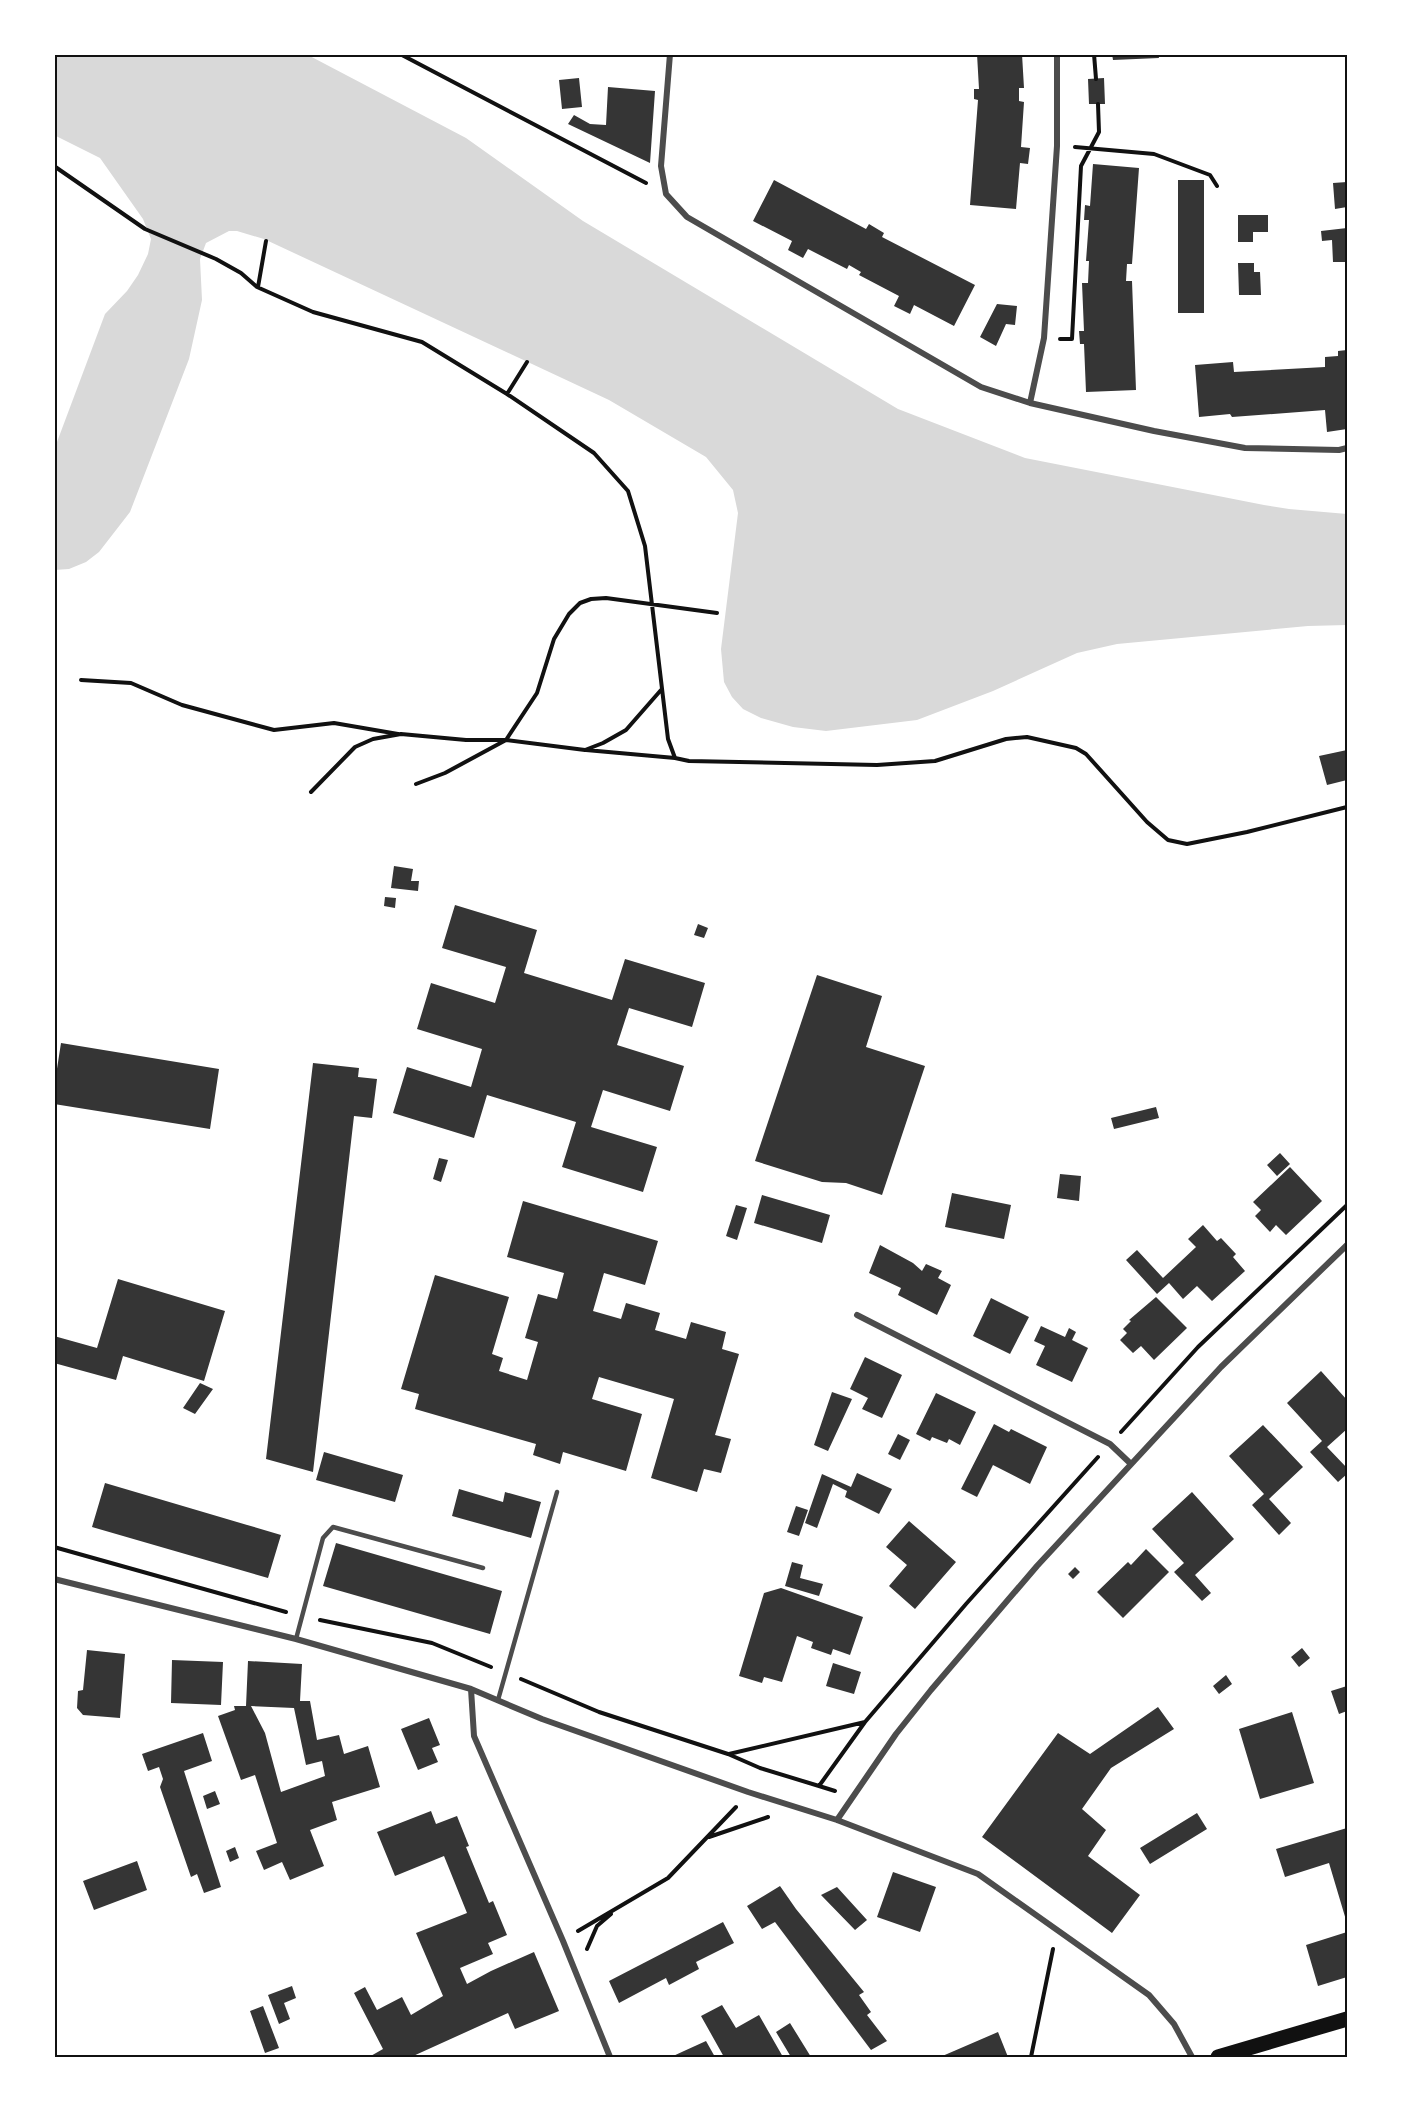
<svg xmlns="http://www.w3.org/2000/svg" width="1401" height="2111" viewBox="0 0 1401 2111" font-family="Barlow,sans-serif">
	<rect width="100%" height="100%" fill="#fff"/>
	<path fill="#d9d9d9" d="M 54,54 L 306,54 L 466,138 L 583,221 L 898,409 L 1025,458 L 1264,505 L 1289,509 L 1347,514 L 1347,625 L 1308,626 L 1117,644 L 1077,653 L 993,691 L 917,720 L 826,731 L 793,727 L 761,718 L 743,709 L 732,697 L 724,682 L 721,649 L 738,513 L 733,490 L 706,457 L 609,400 L 264,239 L 237,231 L 229,231 L 206,243 L 200,259 L 202,300 L 189,359 L 130,512 L 99,552 L 86,562 L 69,569 L 54,570 L 54,450 L 105,314 L 127,291 L 138,275 L 148,254 L 151,239 L 143,219 L 100,158 L 54,135 Z"/>
	<path fill="#353535" fill-rule="evenodd" d="M 977,54 L 1022,54 L 1024,88 L 1019,88 L 1019,101 L 1024,102 L 1021,147 L 1030,148 L 1028,164 L 1020,163 L 1016,209 L 970,205 L 978,100 L 974,99 L 974,89 L 979,89 Z
		M 1112,54 L 1158,54 L 1159,58 L 1113,60 Z
		M 579,78 L 582,107 L 562,109 L 559,80 Z
		M 1104,78 L 1105,104 L 1089,104 L 1088,79 Z
		M 608,87 L 655,91 L 650,163 L 568,124 L 574,115 L 590,124 L 606,125 Z
		M 1093,164 L 1139,168 L 1132,264 L 1127,264 L 1126,281 L 1132,281 L 1136,390 L 1086,392 L 1084,344 L 1080,344 L 1079,331 L 1084,331 L 1082,283 L 1088,283 L 1089,261 L 1086,261 L 1089,220 L 1084,220 L 1085,205 L 1090,206 Z
		M 774,180 L 866,229 L 869,224 L 884,233 L 882,237 L 975,285 L 954,326 L 914,305 L 910,314 L 894,306 L 899,296 L 859,275 L 861,272 L 849,265 L 847,269 L 808,249 L 803,258 L 788,250 L 792,241 L 753,221 Z
		M 1178,180 L 1204,180 L 1204,313 L 1178,313 Z
		M 1347,182 L 1347,207 L 1335,209 L 1333,183 Z
		M 1238,215 L 1268,215 L 1268,232 L 1253,232 L 1253,242 L 1238,242 Z
		M 1347,228 L 1347,262 L 1333,262 L 1332,240 L 1322,241 L 1321,231 Z
		M 1238,263 L 1254,263 L 1254,272 L 1260,272 L 1261,295 L 1239,295 Z
		M 997,304 L 1017,306 L 1015,325 L 1006,324 L 996,346 L 980,337 Z
		M 1347,350 L 1347,429 L 1327,432 L 1325,410 L 1232,417 L 1230,414 L 1199,417 L 1195,365 L 1233,362 L 1234,372 L 1325,367 L 1325,357 L 1338,356 L 1338,351 Z
		M 1347,750 L 1347,780 L 1327,785 L 1319,756 Z
		M 394,866 L 413,869 L 411,881 L 419,881 L 418,891 L 391,888 Z
		M 385,897 L 396,898 L 395,908 L 384,906 Z
		M 455,905 L 537,930 L 524,973 L 612,1000 L 625,959 L 705,983 L 692,1027 L 629,1008 L 617,1045 L 684,1066 L 670,1111 L 603,1090 L 591,1127 L 657,1147 L 643,1192 L 562,1167 L 576,1122 L 487,1095 L 474,1138 L 393,1113 L 407,1067 L 471,1087 L 482,1049 L 417,1029 L 431,983 L 495,1003 L 506,967 L 442,948 Z
		M 698,924 L 708,928 L 704,938 L 694,935 Z
		M 817,975 L 882,996 L 866,1047 L 925,1066 L 882,1195 L 846,1183 L 822,1182 L 755,1161 Z
		M 61,1043 L 219,1069 L 210,1129 L 54,1104 L 54,1088 Z
		M 313,1063 L 359,1068 L 358,1077 L 377,1079 L 372,1118 L 354,1116 L 313,1472 L 266,1459 Z
		M 1156,1107 L 1159,1118 L 1114,1129 L 1111,1118 Z
		M 1280,1153 L 1290,1164 L 1277,1176 L 1267,1165 Z
		M 439,1158 L 448,1160 L 441,1182 L 433,1179 Z
		M 1290,1167 L 1322,1201 L 1286,1235 L 1276,1225 L 1270,1232 L 1255,1216 L 1261,1210 L 1253,1202 Z
		M 1060,1174 L 1081,1176 L 1079,1201 L 1057,1198 Z
		M 952,1193 L 1011,1205 L 1004,1239 L 945,1227 Z
		M 762,1195 L 830,1215 L 822,1243 L 754,1223 Z
		M 523,1201 L 658,1241 L 645,1285 L 604,1273 L 593,1311 L 621,1319 L 626,1303 L 660,1313 L 655,1330 L 686,1339 L 691,1322 L 726,1332 L 722,1349 L 739,1354 L 715,1435 L 731,1439 L 721,1473 L 704,1469 L 697,1492 L 651,1478 L 674,1399 L 599,1377 L 592,1399 L 642,1414 L 626,1471 L 563,1452 L 560,1464 L 533,1455 L 536,1444 L 415,1409 L 419,1394 L 401,1389 L 435,1275 L 509,1297 L 492,1354 L 503,1358 L 499,1371 L 527,1380 L 538,1342 L 525,1338 L 538,1294 L 557,1299 L 564,1273 L 507,1257 Z
		M 736,1205 L 747,1208 L 737,1240 L 726,1236 Z
		M 1203,1225 L 1217,1241 L 1221,1238 L 1236,1254 L 1233,1257 L 1245,1271 L 1212,1301 L 1197,1286 L 1183,1299 L 1169,1283 L 1157,1294 L 1126,1260 L 1137,1250 L 1163,1278 L 1196,1247 L 1188,1239 Z
		M 880,1245 L 913,1263 L 922,1271 L 926,1264 L 942,1271 L 938,1278 L 951,1285 L 937,1315 L 898,1295 L 901,1288 L 869,1273 Z
		M 118,1279 L 225,1311 L 204,1381 L 123,1356 L 116,1380 L 54,1363 L 54,1336 L 97,1348 Z
		M 1156,1297 L 1187,1328 L 1154,1360 L 1141,1346 L 1133,1353 L 1120,1340 L 1127,1333 L 1123,1329 L 1131,1321 L 1129,1320 Z
		M 991,1298 L 1029,1317 L 1010,1354 L 973,1336 Z
		M 1041,1326 L 1065,1337 L 1069,1328 L 1076,1332 L 1072,1340 L 1088,1348 L 1072,1382 L 1036,1365 L 1045,1346 L 1034,1341 Z
		M 865,1357 L 902,1375 L 882,1418 L 862,1409 L 868,1398 L 850,1389 Z
		M 1321,1371 L 1347,1400 L 1347,1429 L 1327,1447 L 1347,1468 L 1347,1474 L 1338,1482 L 1310,1452 L 1322,1441 L 1287,1403 Z
		M 200,1383 L 213,1389 L 195,1414 L 183,1408 Z
		M 832,1392 L 852,1399 L 828,1451 L 814,1445 Z
		M 936,1393 L 976,1412 L 960,1445 L 949,1439 L 947,1443 L 932,1437 L 930,1441 L 916,1434 Z
		M 994,1424 L 1009,1432 L 1011,1429 L 1047,1447 L 1030,1484 L 993,1465 L 977,1497 L 961,1489 Z
		M 1263,1425 L 1303,1467 L 1269,1499 L 1291,1523 L 1279,1535 L 1252,1505 L 1264,1494 L 1229,1456 Z
		M 898,1434 L 910,1440 L 900,1460 L 888,1454 Z
		M 324,1452 L 403,1475 L 395,1502 L 316,1480 Z
		M 857,1473 L 892,1489 L 879,1514 L 845,1497 L 847,1491 L 833,1484 L 817,1528 L 805,1523 L 822,1474 L 851,1487 Z
		M 105,1483 L 281,1535 L 268,1578 L 92,1527 Z
		M 459,1489 L 503,1502 L 505,1492 L 541,1502 L 531,1538 L 452,1516 Z
		M 1192,1492 L 1234,1539 L 1195,1575 L 1211,1593 L 1202,1601 L 1174,1572 L 1184,1563 L 1152,1529 Z
		M 796,1506 L 808,1510 L 799,1536 L 787,1532 Z
		M 909,1521 L 956,1562 L 915,1609 L 889,1586 L 907,1565 L 886,1547 Z
		M 336,1543 L 502,1591 L 490,1634 L 323,1586 Z
		M 1146,1549 L 1169,1572 L 1123,1618 L 1097,1592 L 1128,1562 L 1131,1565 Z
		M 792,1562 L 803,1565 L 800,1578 L 823,1584 L 819,1596 L 785,1586 Z
		M 1075,1567 L 1080,1572 L 1073,1579 L 1068,1574 Z
		M 781,1588 L 863,1617 L 850,1655 L 833,1649 L 831,1655 L 811,1648 L 813,1642 L 797,1636 L 782,1682 L 764,1677 L 762,1683 L 739,1676 L 764,1593 Z
		M 1302,1648 L 1310,1658 L 1299,1667 L 1291,1657 Z
		M 87,1650 L 125,1654 L 120,1718 L 83,1715 L 77,1708 L 78,1691 L 83,1690 Z
		M 172,1660 L 223,1662 L 221,1705 L 171,1703 Z
		M 248,1661 L 302,1664 L 300,1701 L 310,1701 L 317,1740 L 339,1735 L 344,1754 L 368,1746 L 380,1787 L 332,1802 L 337,1820 L 310,1830 L 324,1866 L 290,1880 L 282,1862 L 264,1870 L 256,1851 L 277,1843 L 255,1775 L 241,1780 L 218,1716 L 235,1710 L 234,1706 L 246,1706 ZM 251,1706 L 294,1708 L 306,1765 L 322,1761 L 325,1776 L 281,1792 L 265,1733 Z
		M 833,1663 L 861,1672 L 854,1694 L 826,1686 Z
		M 1226,1675 L 1232,1684 L 1219,1694 L 1213,1686 Z
		M 1347,1686 L 1347,1711 L 1339,1714 L 1331,1691 Z
		M 1158,1707 L 1174,1729 L 1111,1768 L 1082,1809 L 1106,1830 L 1088,1856 L 1140,1895 L 1112,1933 L 982,1837 L 1058,1733 L 1090,1754 Z
		M 1292,1712 L 1314,1783 L 1260,1799 L 1239,1729 Z
		M 429,1718 L 440,1745 L 432,1748 L 438,1762 L 418,1770 L 401,1729 Z
		M 203,1733 L 212,1761 L 184,1771 L 221,1887 L 204,1893 L 197,1874 L 191,1877 L 160,1787 L 163,1779 L 159,1767 L 148,1771 L 142,1754 Z
		M 215,1791 L 220,1804 L 207,1809 L 203,1796 Z
		M 431,1811 L 436,1824 L 457,1816 L 469,1846 L 466,1847 L 489,1903 L 493,1901 L 507,1935 L 488,1943 L 493,1954 L 460,1968 L 467,1984 L 491,1971 L 534,1952 L 559,2011 L 515,2029 L 508,2013 L 411,2057 L 369,2057 L 383,2049 L 354,1993 L 365,1987 L 377,2010 L 402,1997 L 411,2015 L 443,1996 L 416,1933 L 467,1913 L 444,1856 L 395,1876 L 377,1832 Z
		M 1197,1813 L 1207,1829 L 1150,1864 L 1140,1848 Z
		M 1347,1828 L 1347,1920 L 1346,1920 L 1329,1863 L 1285,1877 L 1276,1849 Z
		M 235,1847 L 239,1858 L 230,1862 L 226,1851 Z
		M 137,1861 L 147,1890 L 94,1910 L 83,1881 Z
		M 893,1872 L 936,1887 L 920,1932 L 877,1917 Z
		M 780,1886 L 796,1909 L 864,1992 L 859,1995 L 871,2012 L 867,2015 L 887,2041 L 871,2050 L 775,1922 L 762,1929 L 747,1906 Z
		M 837,1887 L 867,1920 L 855,1930 L 821,1895 Z
		M 723,1922 L 734,1943 L 696,1962 L 699,1969 L 669,1985 L 666,1978 L 619,2003 L 609,1981 Z
		M 1347,1932 L 1347,1977 L 1318,1986 L 1306,1945 Z
		M 292,1986 L 296,1998 L 284,2003 L 290,2019 L 279,2024 L 268,1995 Z
		M 722,2005 L 736,2028 L 759,2015 L 783,2057 L 724,2057 L 701,2016 Z
		M 263,2006 L 279,2048 L 265,2053 L 250,2011 Z
		M 790,2023 L 811,2057 L 791,2057 L 776,2032 Z
		M 998,2032 L 1008,2057 L 940,2057 L 954,2051 Z
		M 706,2041 L 715,2057 L 671,2057 L 684,2051 Z"/>
	<g fill="none" stroke-linecap="round" stroke-linejoin="round">
		<path stroke="#111" stroke-width="4" d="M 400,54 L 646,183
			M 1094,54 L 1096,79
			M 1075,147 L 1154,154 L 1210,175 L 1217,186
			M 54,166 L 145,229 L 216,259 L 241,273 L 257,287 L 313,312 L 422,342 L 507,394 L 594,453 L 628,491 L 645,546 L 668,739 L 675,758 L 689,761 L 877,765 L 935,761 L 1006,739 L 1027,737 L 1076,748 L 1086,754 L 1147,822 L 1168,840 L 1187,844 L 1247,832 L 1347,807
			M 258,287 L 266,241
			M 1060,339 L 1072,339 L 1081,166 L 1099,132 L 1098,104
			M 507,394 L 527,362
			M 81,680 L 131,683 L 182,705 L 274,730 L 334,723 L 398,734
			M 586,750 L 675,758
			M 416,784 L 445,773 L 506,740 L 537,693 L 554,639 L 569,614 L 580,603 L 591,599 L 606,598 L 717,613
			M 311,792 L 355,747 L 373,739 L 401,734 L 466,740 L 506,740 L 585,750 L 603,743 L 626,730 L 661,690
			M 1121,1432 L 1198,1347 L 1347,1205
			M 54,1547 L 286,1612
			M 320,1620 L 432,1643 L 491,1667
			M 521,1679 L 599,1712 L 728,1754 L 760,1768 L 819,1786 L 865,1722 L 966,1604 L 1098,1457
			M 729,1754 L 865,1722
			M 819,1786 L 835,1791
			M 709,1837 L 768,1817
			M 578,1931 L 668,1878 L 736,1807
			M 587,1949 L 597,1926 L 611,1914
			M 1031,2057 L 1053,1949"/>
		<path stroke="#4c4c4c" stroke-width="4.5" d="M 296,1639 L 323,1538 L 333,1527 L 483,1568
			M 498,1700 L 557,1492"/>
		<path stroke="#4c4c4c" stroke-width="6" d="M 670,54 L 661,166 L 666,194 L 687,217 L 981,387 L 1030,403 L 1154,431 L 1245,448 L 1339,450 L 1347,448
			M 1030,403 L 1044,338 L 1057,146 L 1057,54
			M 857,1315 L 1110,1444 L 1131,1464
			M 54,1579 L 296,1639 L 471,1689 L 542,1719 L 748,1792 L 837,1820 L 978,1874 L 1149,1995 L 1174,2024 L 1192,2057
			M 471,1689 L 474,1736 L 563,1941 L 610,2057
			M 837,1820 L 896,1734 L 931,1690 L 1037,1566 L 1221,1367 L 1347,1245"/>
		<path stroke="#111" stroke-width="15" d="M 1218,2057 L 1347,2019"/>
	</g>
	<rect width="1401" height="2111" fill="none" stroke="#ffffff" stroke-width="111"/>
	<rect x="56" y="56" width="1290" height="2000" fill="none" stroke="#111" stroke-width="2"/>
</svg>
